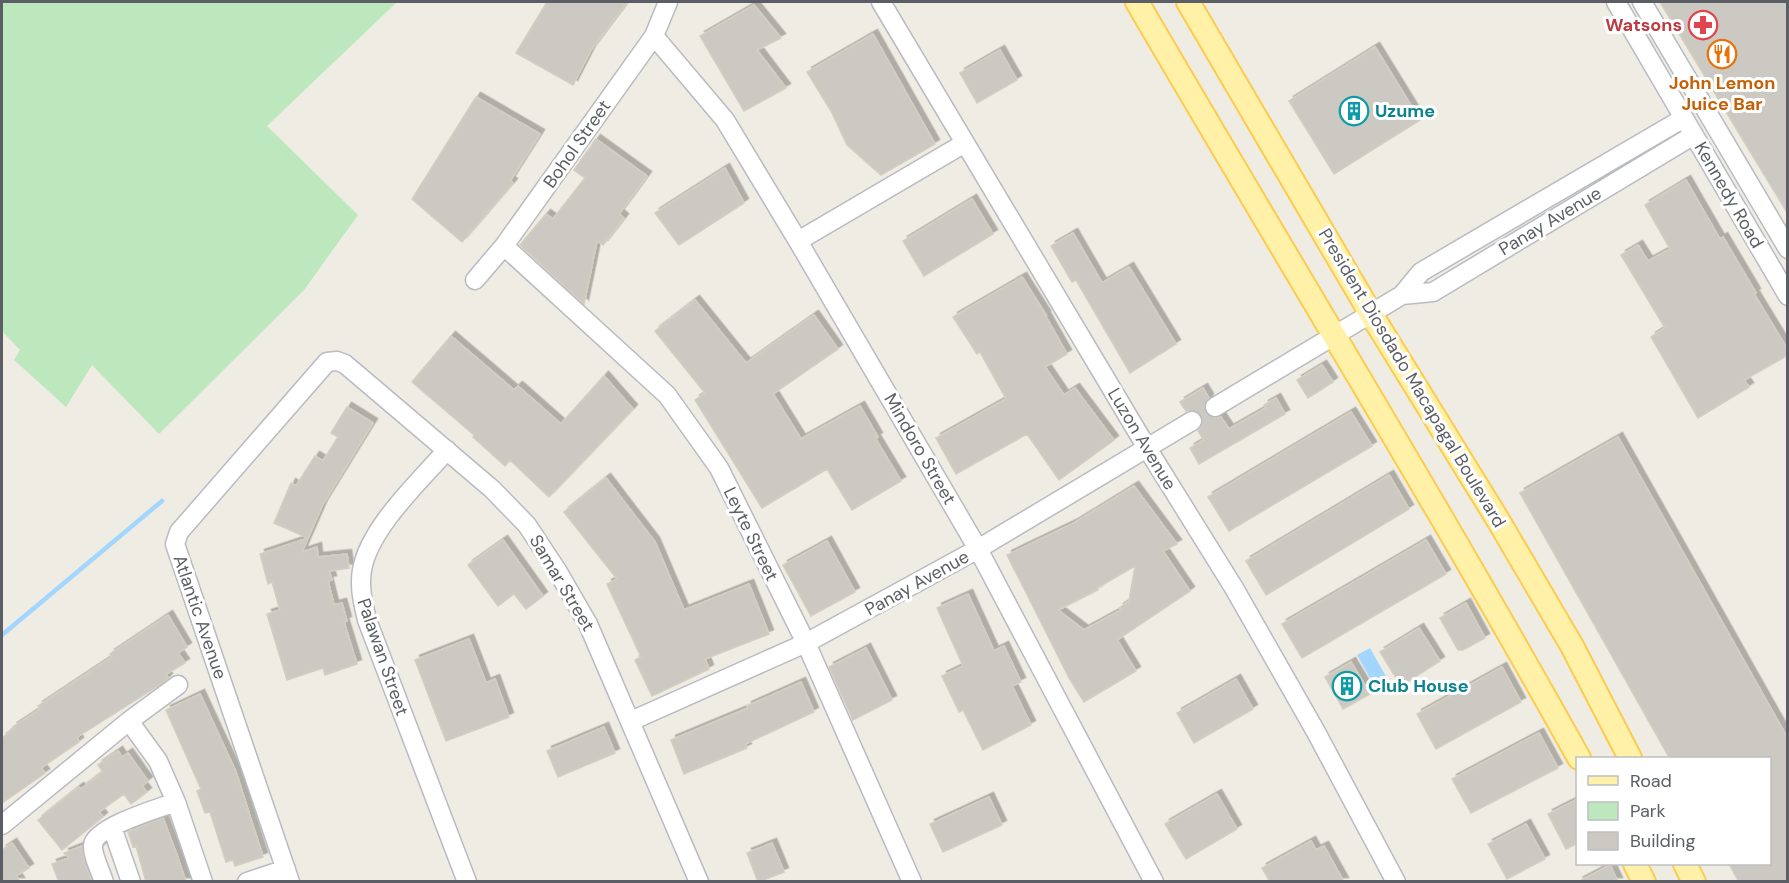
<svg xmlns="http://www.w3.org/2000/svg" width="1789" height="883" viewBox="0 0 1789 883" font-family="'DM Sans',sans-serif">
	<defs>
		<filter id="shadow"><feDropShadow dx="4.5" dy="-4.5" stdDeviation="0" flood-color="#0004"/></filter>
	</defs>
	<rect width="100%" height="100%" fill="#efece3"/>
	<path fill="#bde8bd" d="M 2,2 L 397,2 L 267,126 L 358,215 L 304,290 L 159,434 L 92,365 L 66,407 L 14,360 L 20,350 L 2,331 Z"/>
	<path fill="#a2d6ff" d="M 1370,648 L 1388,680 L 1375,687 L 1357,655 Z"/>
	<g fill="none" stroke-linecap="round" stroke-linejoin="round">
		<path stroke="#a2d6ff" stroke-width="4.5" d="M 2,635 L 162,501"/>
	</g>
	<path fill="#ccc9c2" stroke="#d4cec0" stroke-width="1.5" fill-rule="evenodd" filter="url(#shadow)" d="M 547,2 L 627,2 L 591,50 L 573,85 L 516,53 Z
		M 1660,2 L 1788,2 L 1788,214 L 1737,130 Z
		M 754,5 L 781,38 L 757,50 L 786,88 L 744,111 L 700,36 Z
		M 873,34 L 935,144 L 881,175 L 847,145 L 831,111 L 807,72 Z
		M 1375,47 L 1420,120 L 1334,174 L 1289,101 Z
		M 1000,50 L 1017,80 L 977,103 L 960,73 Z
		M 476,97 L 540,134 L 510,181 L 513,183 L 462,242 L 412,199 Z
		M 596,139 L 647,176 L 619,214 L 624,218 L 603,245 L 597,241 L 584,304 L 520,245 L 546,214 L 553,219 L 585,178 L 574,170 Z
		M 725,168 L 744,203 L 679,245 L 655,213 Z
		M 1686,180 L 1720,239 L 1723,237 L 1756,293 L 1754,294 L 1788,350 L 1788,355 L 1744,380 L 1749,387 L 1698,418 L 1651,337 L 1665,328 L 1621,255 L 1638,245 L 1648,261 L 1670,249 L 1645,205 Z
		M 972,199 L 993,234 L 924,276 L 903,241 Z
		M 1073,233 L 1102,283 L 1129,267 L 1176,344 L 1130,373 L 1076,280 L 1072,282 L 1051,246 Z
		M 1022,277 L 1046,315 L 1045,315 L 1067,354 L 1045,367 L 1064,395 L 1075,388 L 1114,440 L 1059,480 L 1027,434 L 956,474 L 936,438 L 1006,399 L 980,352 L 977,354 L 953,317 Z
		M 695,300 L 746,363 L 814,315 L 838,349 L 773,394 L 801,439 L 860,406 L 878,437 L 875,438 L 901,481 L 852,510 L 827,469 L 762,508 L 695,400 L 705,393 L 655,331 Z
		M 451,336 L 514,390 L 518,386 L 561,424 L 604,376 L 633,409 L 549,497 L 510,460 L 505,466 L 473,437 L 474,435 L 412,382 Z
		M 1322,365 L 1333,382 L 1308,398 L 1297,380 Z
		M 1203,388 L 1209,398 L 1204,407 L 1206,413 L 1215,418 L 1221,417 L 1229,429 L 1266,408 L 1264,405 L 1276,398 L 1285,414 L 1199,464 L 1190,448 L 1204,440 L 1198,431 L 1202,426 L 1202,416 L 1197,411 L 1186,411 L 1180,402 Z
		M 347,407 L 373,423 L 323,504 L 308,538 L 274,523 L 291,483 L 296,486 L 315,456 L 323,461 L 338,437 L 331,433 Z
		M 1351,412 L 1372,446 L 1229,531 L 1208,497 Z
		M 1618,437 L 1788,739 L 1788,882 L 1739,882 L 1729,864 L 1770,864 L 1770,759 L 1670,759 L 1520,493 Z
		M 1389,475 L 1409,509 L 1266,595 L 1246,561 Z
		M 606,478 L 655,542 L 684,610 L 749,584 L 769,634 L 705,659 L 709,669 L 652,696 L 635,660 L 641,657 L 607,584 L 617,579 L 564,512 Z
		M 1134,486 L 1177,544 L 1163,551 L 1190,591 L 1117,640 L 1136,671 L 1084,702 L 1069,678 L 1007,555 L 1074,523 ZM 1135,566 L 1129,601 L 1119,608 L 1121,610 L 1084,630 L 1058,610 L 1098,590 L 1097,588 Z
		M 308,538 L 302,552 L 317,547 L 318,557 L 347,554 L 349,568 L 329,571 L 332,580 L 328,581 L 334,605 L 342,603 L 347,621 L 344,622 L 357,664 L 325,675 L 323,668 L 287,680 L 267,614 L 280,610 L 272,582 L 268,584 L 260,554 Z
		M 503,540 L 543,596 L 526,609 L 514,594 L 498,606 L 468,565 Z
		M 1426,540 L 1446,574 L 1302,658 L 1282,624 Z
		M 827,541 L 855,592 L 811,616 L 783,565 Z
		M 968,594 L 994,651 L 1004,646 L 1021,682 L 1012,686 L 1031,725 L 983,750 L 963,710 L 959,712 L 942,676 L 963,666 L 937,608 Z
		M 1466,603 L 1485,638 L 1463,650 L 1458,650 L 1440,618 Z
		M 168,615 L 187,647 L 178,653 L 185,663 L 166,674 L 168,678 L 161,684 L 77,737 L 79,742 L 41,768 L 45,773 L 2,803 L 2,738 L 13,729 L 13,727 L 40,709 L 38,706 L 112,657 L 110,654 Z
		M 1419,628 L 1440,661 L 1401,686 L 1380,652 Z
		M 469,639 L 486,683 L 495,679 L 509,717 L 446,741 L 415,660 Z
		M 866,648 L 892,700 L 853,720 L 829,667 Z
		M 1351,662 L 1370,694 L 1343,709 L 1325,677 Z
		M 1502,667 L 1521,702 L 1436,749 L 1417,714 Z
		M 1236,679 L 1253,709 L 1194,743 L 1177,713 Z
		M 801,682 L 814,712 L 745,744 L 747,748 L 684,774 L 671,740 L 748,708 L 747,706 Z
		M 200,694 L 236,772 L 263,857 L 235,866 L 233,860 L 226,862 L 210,812 L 205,813 L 197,791 L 201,789 L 166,710 Z
		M 604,727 L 615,753 L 558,777 L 547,751 Z
		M 1539,733 L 1558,768 L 1471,813 L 1452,779 Z
		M 118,751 L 122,757 L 128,753 L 148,781 L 142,786 L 147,792 L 131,804 L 124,794 L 99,812 L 103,817 L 62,850 L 38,820 L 79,787 L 81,789 L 103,772 L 98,765 Z
		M 1217,794 L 1237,829 L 1186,859 L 1165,824 Z
		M 989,797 L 1002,825 L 943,852 L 930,824 Z
		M 1578,799 L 1578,843 L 1566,849 L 1548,814 Z
		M 163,818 L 178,858 L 186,882 L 146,882 L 136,846 L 133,847 L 128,832 Z
		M 1526,824 L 1545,859 L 1507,879 L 1488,844 Z
		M 1311,841 L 1316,850 L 1324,846 L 1344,882 L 1270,882 L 1262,868 Z
		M 12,843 L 29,868 L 16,876 L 20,882 L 2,882 L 2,850 Z
		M 772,843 L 784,872 L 758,882 L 747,853 Z
		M 82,846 L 84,862 L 92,882 L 59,882 L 52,864 L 69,858 L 64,853 Z
		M 1610,865 L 1618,882 L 1578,882 Z"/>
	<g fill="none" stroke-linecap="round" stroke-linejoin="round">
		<path stroke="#cac9c4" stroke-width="18" stroke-dasharray="18 9" stroke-linecap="butt" d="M 1192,421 L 1215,407"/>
		<g stroke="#b8bbc0" stroke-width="21">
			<path id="minor" d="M 881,2 L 1147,448 L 1234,588 L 1316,732 L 1396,882
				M 1616,2 L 1788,296
				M 1642,2 L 1788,249
				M 654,36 L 725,120 L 798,241 L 978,549 L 1154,882
				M 798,241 L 965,143
				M 504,246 L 667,395 L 719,468 L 806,643 L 912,882
				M 475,280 L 504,246 L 654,36 L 668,2
				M 1402,295 L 1433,292 L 1694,135
				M 1215,407 L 1402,295 L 1421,272 L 1684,118
				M 447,450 C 420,481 369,528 362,570 C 359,587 363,603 367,620 L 467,882
				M 129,721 L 158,761 L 176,802 L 203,882
				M 631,721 L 806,643 L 978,549 L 1192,421
				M 2,825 L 129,721 L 178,685
				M 112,827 L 131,882
				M 104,882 C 101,872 92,855 93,845 C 95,827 160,808 176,802
				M 247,882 L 286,869
				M 290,882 L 175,544 L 179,532 L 327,362 L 337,361 L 345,364 L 492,489 L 527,525 L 558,572 L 588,624 L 699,882"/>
		</g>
		<g stroke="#fccc4f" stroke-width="26">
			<path id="major" d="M 1137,2 C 1284,254 1437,503 1579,758
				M 1188,2 L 1371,314 L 1498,520 L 1572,646 L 1630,758
				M 1635,864 L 1644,882
				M 1685,864 L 1694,882"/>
		</g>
		<use href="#minor" stroke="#fff" stroke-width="18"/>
		<use href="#major" stroke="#fff1a7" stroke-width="22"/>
	</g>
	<defs>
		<g id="pharmacy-ring" transform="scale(1.5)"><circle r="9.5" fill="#fff" stroke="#e0444e" stroke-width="1.5"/><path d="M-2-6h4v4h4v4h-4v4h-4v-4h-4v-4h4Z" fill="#e0444e"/></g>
		<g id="restaurant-ring" transform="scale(1.5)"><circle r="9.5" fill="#fff" stroke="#e8710a" stroke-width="1.5"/><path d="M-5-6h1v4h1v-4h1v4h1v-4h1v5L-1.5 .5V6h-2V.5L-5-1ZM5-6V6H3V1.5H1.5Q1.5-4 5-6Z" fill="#e8710a"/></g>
		<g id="building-ring" transform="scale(1.5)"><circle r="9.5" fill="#fff" stroke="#0f9aa8" stroke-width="1.5"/><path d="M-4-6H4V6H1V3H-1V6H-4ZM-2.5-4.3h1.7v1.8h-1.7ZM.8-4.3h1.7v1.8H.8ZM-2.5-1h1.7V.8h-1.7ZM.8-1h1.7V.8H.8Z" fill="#0f9aa8"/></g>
	</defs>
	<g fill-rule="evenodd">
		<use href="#pharmacy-ring" x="1703" y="25"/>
		<use href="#restaurant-ring" x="1722" y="54"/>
		<use href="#building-ring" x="1354" y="111"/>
		<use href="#building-ring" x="1347" y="686"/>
	</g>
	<g text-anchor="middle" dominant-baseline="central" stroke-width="6" stroke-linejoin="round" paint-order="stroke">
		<g font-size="18" font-weight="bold" fill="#be3a42" stroke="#fff" text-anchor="end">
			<text x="1682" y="25">Watsons</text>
		</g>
		<g font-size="18" font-weight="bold" fill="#c56008" stroke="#fff">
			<text x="1722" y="83">John Lemon<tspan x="1722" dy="21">Juice Bar</tspan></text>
		</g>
		<g font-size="18" font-weight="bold" fill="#0d838f" stroke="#fff" text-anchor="start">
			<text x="1375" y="111">Uzume</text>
			<text x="1368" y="686">Club House</text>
		</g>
		<g font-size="18" fill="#5b5f65" stroke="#fff">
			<text transform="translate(577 144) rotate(-55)">Bohol Street</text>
			<text transform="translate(1729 195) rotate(60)">Kennedy Road</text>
			<text transform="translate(1550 221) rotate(-31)">Panay Avenue</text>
			<text transform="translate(1412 378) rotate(59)">President Diosdado Macapagal Boulevard</text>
			<text transform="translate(1142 439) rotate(59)">Luzon Avenue</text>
			<text transform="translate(920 449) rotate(60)">Mindoro Street</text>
			<text transform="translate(751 534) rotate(64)">Leyte Street</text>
			<text transform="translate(562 583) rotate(59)">Samar Street</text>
			<text transform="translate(917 583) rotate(-29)">Panay Avenue</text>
			<text transform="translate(200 617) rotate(71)">Atlantic Avenue</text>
			<text transform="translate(383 657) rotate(71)">Palawan Street</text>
		</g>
	</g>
	<rect width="1789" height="883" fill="none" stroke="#5b5f65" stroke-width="6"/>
	<rect x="1576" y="757" width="195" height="108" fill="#ffffff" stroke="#bdbfc1" stroke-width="1.5"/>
	<rect x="1588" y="776" width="30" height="9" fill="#fff1a7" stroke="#bdbfc1" stroke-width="1.5"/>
	<text x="1630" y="787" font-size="18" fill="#5b5f65">Road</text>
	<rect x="1588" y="802" width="30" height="18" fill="#bde8bd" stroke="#bdbfc1" stroke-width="1.5"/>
	<text x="1630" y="817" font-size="18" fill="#5b5f65">Park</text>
	<rect x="1588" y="832" width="30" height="18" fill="#ccc9c2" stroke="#bdbfc1" stroke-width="1.5"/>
	<text x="1630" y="847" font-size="18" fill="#5b5f65">Building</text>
</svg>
